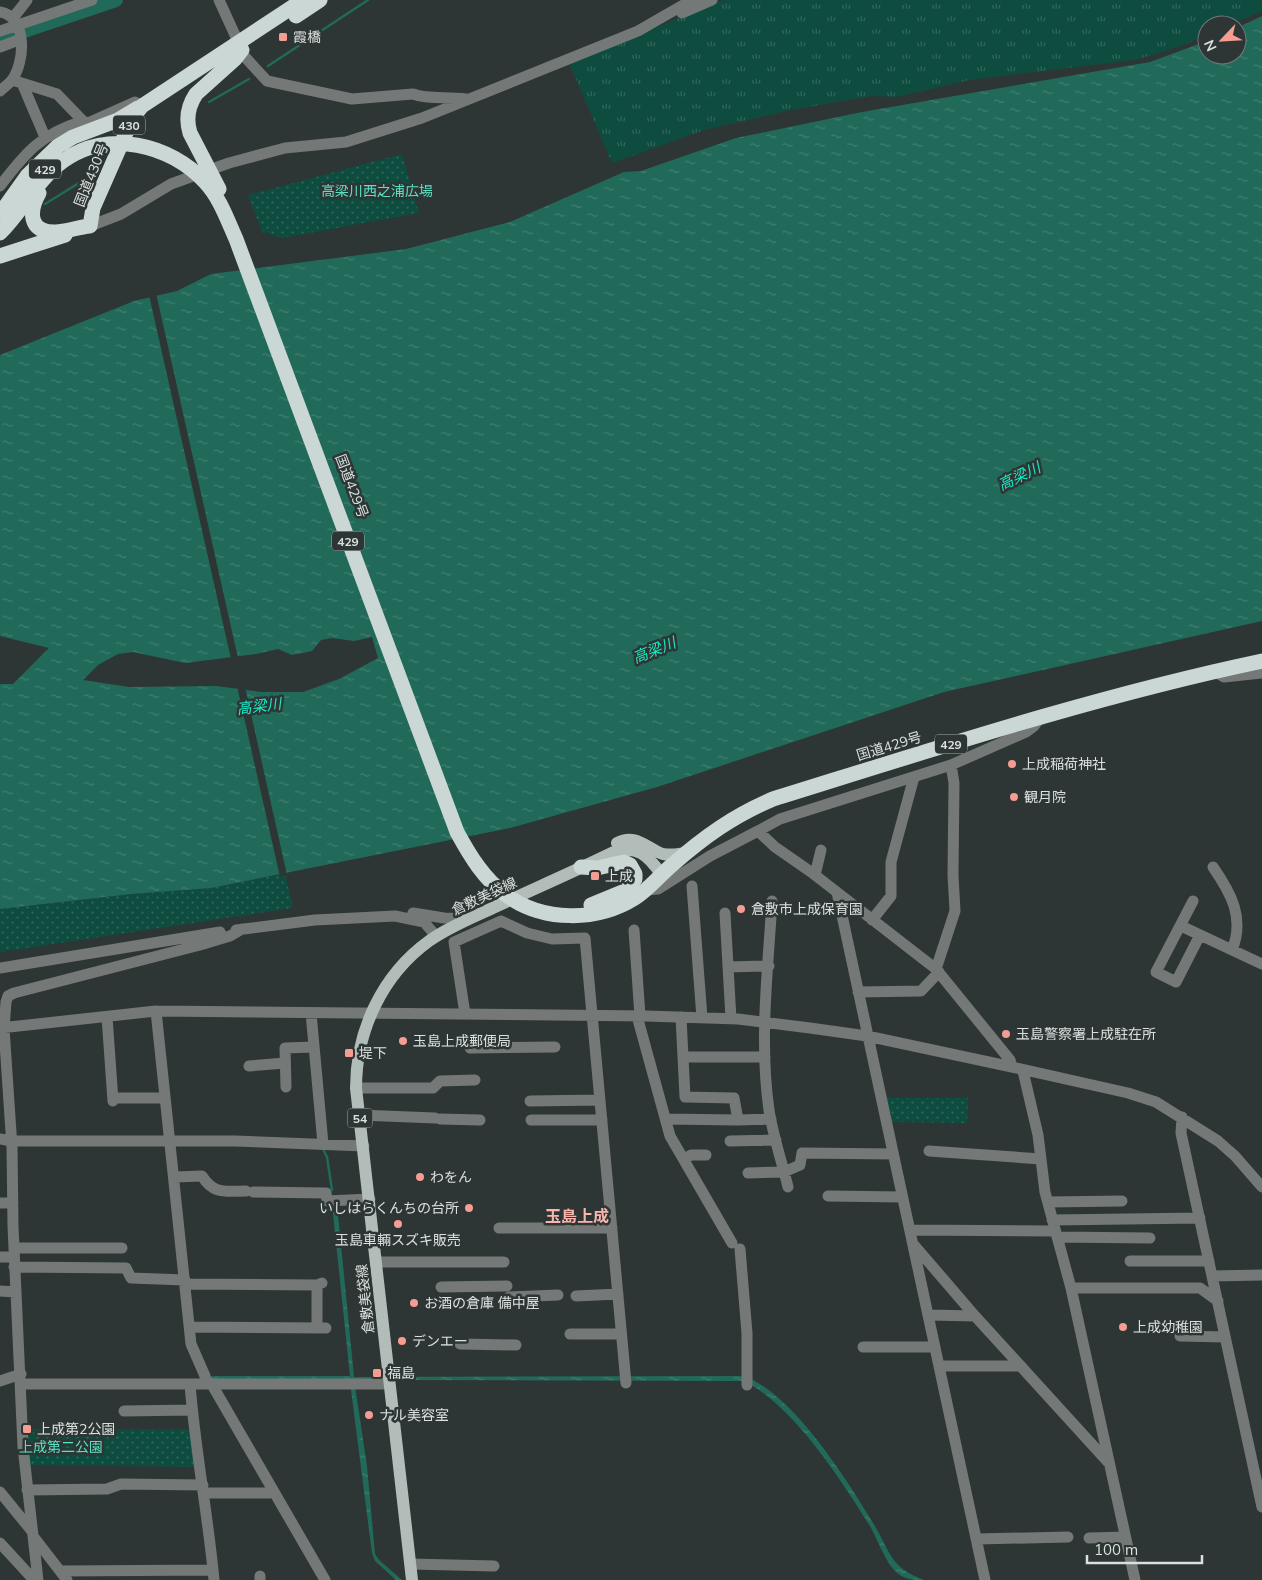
<svg xmlns="http://www.w3.org/2000/svg" width="1262" height="1580" viewBox="0 0 1262 1580" font-family="Mulish,'Noto Sans JP',sans-serif">
	<defs>
		<pattern id="grass-tufts" width="24" height="20" patternUnits="userSpaceOnUse" patternTransform="scale(1.25)"><rect width="24" height="20" fill="#0e4c40"/><path d="M3 7l-1-3M5 7V3M7 7l1-3M15 17l-1-3M17 17v-4M19 17l1-3" fill="none" stroke="#30665b"/></pattern>
		<pattern id="park-dots" width="8" height="8" patternUnits="userSpaceOnUse" patternTransform="scale(1.25)"><rect width="8" height="8" fill="#0e4c40"/><path d="M2 2h.1M6 6h.1" fill="none" stroke="#30665b" stroke-width="1.8" stroke-linecap="round"/></pattern>
		<pattern id="water-ripples" width="26" height="14" patternUnits="userSpaceOnUse" patternTransform="scale(1.25)"><rect width="26" height="14" fill="#216a5a"/><path d="M2 4q2-2 4 0t4 0M15 11q2-2 4 0t4 0" fill="none" stroke="#417f71"/></pattern>
	</defs>
	<rect width="100%" height="100%" fill="#2d3634"/>
	<path fill="url(#grass-tufts)" d="M 723,0 L 1262,0 L 1262,11 L 1230,25 L 1207,25 L 1207,35 L 1178,47 L 1135,60 L 969,80 L 897,97 L 871,96 L 791,110 L 704,130 L 612,163 L 569,63 Z"/>
	<path fill="url(#park-dots)" d="M 402,154 L 419,213 L 282,238 L 262,232 L 248,195 Z
		M 285,873 L 293,908 L 0,952 L 0,909 L 131,894 L 211,888 Z
		M 887,1098 L 968,1098 L 967,1123 L 892,1122 Z
		M 28,1429 L 192,1429 L 197,1467 L 29,1465 Z"/>
	<path fill="url(#water-ripples)" fill-rule="evenodd" d="M 1262,16 L 1262,621 L 944,692 L 657,787 L 510,828 L 211,888 L 131,894 L 0,909 L 0,684 L 13,684 L 49,648 L 0,636 L 0,355 L 134,301 L 177,291 L 211,274 L 406,249 L 510,222 L 624,172 L 641,171 L 736,138 L 862,112 L 1150,62 L 1207,41 L 1207,55 L 1237,55 L 1237,28 ZM 372,637 L 378,658 L 339,679 L 303,692 L 261,692 L 216,686 L 129,687 L 83,680 L 98,665 L 118,654 L 133,652 L 185,663 L 256,654 L 278,649 L 292,655 L 312,651 L 321,640 L 332,638 L 354,641 Z
		M 332,1204 L 337,1204 L 354,1377 L 743,1376 C 791,1391 847,1480 873,1523 C 891,1552 889,1567 924,1580 C 914,1580 905,1580 896,1572 C 884,1560 878,1540 870,1526 C 841,1480 793,1405 744,1381 L 402,1380 L 355,1386 L 367,1466 L 375,1554 L 379,1560 L 402,1580 L 396,1580 L 375,1561 L 372,1553 L 350,1382 L 211,1381 L 208,1376 L 350,1376 Z"/>
	<path fill="#2d3634" d="M 156,293 L 238,658 L 231,659 L 149,295 Z
		M 237,686 L 245,687 L 287,875 L 280,877 Z"/>
	<g fill="none" stroke-linecap="round" stroke-linejoin="round">
		<path stroke="#216a5a" stroke-width="2.5" d="M 268,66 L 368,0
			M 209,102 L 249,79
			M 45,204 L 95,173
			M 323,1149 L 327,1157 L 332,1190"/>
		<path stroke="#216a5a" stroke-width="14" d="M 0,39 L 116,0"/>
		<path stroke="#747877" stroke-width="11" d="M 219,0 L 245,57 L 267,81 L 352,99 L 413,94 C 429,100 448,96 466,99
			M 0,12 C 28,17 25,62 12,80 C 9,84 4,87 0,91
			M 682,13 L 712,0
			M 13,18 L 27,0
			M 0,31 L 92,0
			M 0,47 L 21,39
			M 12,80 L 57,94 L 83,121 L 88,123 L 135,102 L 142,106
			M 22,83 L 45,137
			M 0,186 C 26,152 41,134 83,121
			M 90,226 L 121,214 L 171,184 L 229,163 L 285,148 L 346,142 L 422,118 L 638,31 L 692,0
			M 1214,671 L 1224,677 L 1262,673
			M 758,831 L 780,819 L 951,765 L 1026,732 L 1034,726 L 1039,719
			M 1213,867 C 1231,893 1245,918 1232,950
			M 815,875 L 821,850
			M 692,886 L 702,1018
			M 646,890 L 658,889 L 710,856 L 758,831 L 775,847 L 811,872 L 936,969 L 1010,1060 L 1012,1067
			M 837,892 L 985,1580
			M 772,901 C 768,970 759,1040 769,1110 C 773,1136 782,1162 788,1187
			M 1193,901 L 1156,972 L 1176,982 L 1200,935
			M 413,913 L 444,918 L 469,919
			M 725,913 L 731,1019
			M 872,920 L 891,896 L 891,862 L 914,777
			M 1181,926 L 1262,964
			M 236,930 L 315,920 L 395,916 L 424,922 L 436,936
			M 634,930 L 640,1016
			M 728,967 L 769,966
			M 0,968 L 220,932
			M 936,969 L 955,911 L 953,875 L 954,783 L 951,765
			M 858,992 L 921,991 L 939,972
			M 156,1011 L 191,1344 L 205,1376 L 206,1384
			M 311,1013 L 323,1144
			M 465,1014 L 454,942 L 501,921 L 527,933 L 552,939 L 585,938 L 626,1383
			M 637,1016 L 670,1136 L 732,1243
			M 107,1017 L 113,1101
			M 0,1028 L 156,1011 L 646,1016 L 738,1019 L 810,1028 L 867,1036 L 1012,1067 L 1128,1093 L 1156,1102 L 1218,1141 L 1235,1156 L 1262,1187
			M 470,1048 L 555,1047
			M 683,1057 L 765,1057
			M 249,1066 L 285,1063
			M 1023,1071 L 1038,1135 L 1045,1192 L 1071,1288 L 1135,1580
			M 286,1087 L 285,1048 L 314,1047
			M 356,1088 L 433,1088 L 440,1081 L 475,1080
			M 113,1098 L 165,1098
			M 530,1101 L 600,1100
			M 359,1115 L 435,1118
			M 1182,1117 L 1181,1133 L 1262,1507
			M 440,1119 L 480,1120
			M 666,1119 L 738,1120 L 734,1098 L 685,1097 L 681,1017
			M 531,1120 L 602,1120
			M 738,1120 L 771,1119
			M 0,1139 L 11,1141 L 235,1141 L 364,1146
			M 730,1141 L 776,1140
			M 929,1151 L 1041,1159
			M 684,1159 L 691,1155 L 706,1155
			M 748,1173 L 784,1172 L 800,1165 L 802,1153 L 893,1154
			M 175,1177 L 202,1176 C 214,1195 225,1191 246,1191
			M 253,1192 L 326,1193 L 327,1201 L 370,1199
			M 828,1196 L 902,1197
			M 1048,1202 L 1122,1201
			M 0,1203 L 13,1203
			M 1052,1220 L 1200,1218
			M 499,1228 L 612,1228
			M 910,1230 L 1055,1231
			M 1057,1237 L 1150,1238
			M 914,1245 L 975,1316 L 1108,1462
			M 14,1248 L 122,1248
			M 740,1249 L 747,1333 L 747,1385
			M 0,1257 L 14,1257
			M 1130,1261 L 1209,1261
			M 377,1262 L 504,1262
			M 14,1267 L 126,1268 L 131,1278 L 185,1280
			M 1212,1276 L 1262,1275
			M 186,1284 L 317,1285
			M 441,1287 L 507,1286
			M 1071,1288 L 1200,1288 L 1218,1301
			M 0,1291 L 16,1292
			M 576,1296 L 618,1294
			M 509,1297 L 558,1295
			M 928,1315 L 975,1316
			M 190,1327 L 326,1328
			M 317,1328 L 317,1285 L 322,1283
			M 570,1334 L 621,1334
			M 1180,1336 L 1225,1337
			M 460,1344 L 516,1345
			M 863,1347 L 935,1347
			M 939,1366 L 1021,1366
			M 0,1381 L 21,1374
			M 211,1383 L 325,1580
			M 22,1384 L 389,1384
			M 190,1384 C 195,1450 208,1514 214,1580
			M 124,1411 L 192,1410
			M 27,1490 L 107,1489 L 121,1484 L 203,1485
			M 0,1492 L 31,1530
			M 204,1493 L 274,1493
			M 33,1536 L 67,1580
			M 1089,1538 L 1125,1537
			M 977,1539 L 1068,1537
			M 0,1543 L 34,1580
			M 411,1564 L 494,1566
			M 60,1571 L 213,1570
			M 260,1576 L 260,1580
			M 38,1580 L 23,1447 L 13,1226 L 12,1147 L 4,1028 L 6,1002 L 8,996 L 14,993 L 200,945 L 230,936 L 242,929"/>
		<path stroke="#b2bcb9" stroke-width="12" d="M 617,843 C 634,834 644,845 658,852 C 666,857 677,854 686,853
			M 412,1580 L 356,1088 C 356,1031 382,975 429,941 C 450,926 474,917 497,906 C 536,888 575,871 614,852 C 637,845 648,855 661,874"/>
		<path stroke="#cbd7d4" stroke-width="15" d="M 296,16 L 320,0
			M 219,189 L 190,133 C 186,120 188,106 196,94 L 235,59 L 242,50
			M 39,193 C 29,211 28,232 55,232 C 66,232 78,227 90,226
			M 0,214 L 27,176 L 58,146 L 73,137 L 118,120 L 138,108
			M 90,226 L 93,208 L 133,117 L 142,106 L 303,0
			M 0,233 C 23,210 37,180 63,161 C 107,129 170,144 205,182 C 220,198 227,219 236,239 L 457,832 C 470,856 484,879 506,895 C 543,922 597,922 635,898 C 649,889 659,876 672,865 C 704,837 733,816 773,799 C 934,749 1096,696 1262,661
			M 0,256 L 65,235
			M 581,867 L 597,868 L 624,862 L 630,865 L 635,874 L 635,879 L 625,891 L 591,905"/>
	</g>
	<g fill="#f59c93" stroke="#2d3634" stroke-width="2">
		<rect x="278" y="32" width="10" height="10" rx="2.5"/>
		<circle cx="1012" cy="764" r="5"/>
		<circle cx="1014" cy="797" r="5"/>
		<rect x="590" y="871" width="10" height="10" rx="2.5"/>
		<circle cx="741" cy="909" r="5"/>
		<circle cx="1006" cy="1034" r="5"/>
		<circle cx="403" cy="1041" r="5"/>
		<rect x="344" y="1048" width="10" height="10" rx="2.5"/>
		<circle cx="420" cy="1177" r="5"/>
		<circle cx="469" cy="1208" r="5"/>
		<circle cx="398" cy="1224" r="5"/>
		<circle cx="414" cy="1303" r="5"/>
		<circle cx="1123" cy="1327" r="5"/>
		<circle cx="402" cy="1341" r="5"/>
		<rect x="372" y="1368" width="10" height="10" rx="2.5"/>
		<circle cx="369" cy="1415" r="5"/>
		<rect x="22" y="1424" width="10" height="10" rx="2.5"/>
	</g>
	<g text-anchor="middle" dominant-baseline="central" stroke-width="5" stroke-linejoin="round" paint-order="stroke">
		<g fill="#2d3634" stroke="#a6adab" stroke-width="1">
			<rect x="113" y="115.5" width="32" height="19" rx="4"/>
			<rect x="29" y="159.5" width="32" height="19" rx="4"/>
			<rect x="332" y="531.5" width="32" height="19" rx="4"/>
			<rect x="935" y="734.5" width="32" height="19" rx="4"/>
			<rect x="347.5" y="1108.5" width="25" height="19" rx="4"/>
		</g>
		<g font-size="12" font-weight="bold" fill="#dae0de">
			<text x="129" y="125">430</text>
			<text x="45" y="169">429</text>
			<text x="348" y="541">429</text>
			<text x="951" y="744">429</text>
			<text x="360" y="1118">54</text>
		</g>
		<g font-size="14" fill="#dae0de" stroke="#2d3634" text-anchor="start">
			<text x="293" y="37">霞橋</text>
			<text x="1022" y="764">上成稲荷神社</text>
			<text x="1024" y="797">観月院</text>
			<text x="605" y="876">上成</text>
			<text x="751" y="909">倉敷市上成保育園</text>
			<text x="1016" y="1034">玉島警察署上成駐在所</text>
			<text x="413" y="1041">玉島上成郵便局</text>
			<text x="359" y="1053">堤下</text>
			<text x="430" y="1177">わをん</text>
			<text x="459" y="1208" text-anchor="end">いしはらくんちの台所</text>
			<text x="398" y="1240" text-anchor="middle">玉島車輛スズキ販売</text>
			<text x="424" y="1303">お酒の倉庫 備中屋</text>
			<text x="1133" y="1327">上成幼稚園</text>
			<text x="412" y="1341">デンエー</text>
			<text x="387" y="1373">福島</text>
			<text x="379" y="1415">ナル美容室</text>
			<text x="37" y="1429">上成第2公園</text>
		</g>
		<g font-size="14" fill="#dae0de" stroke="#2d3634">
			<text transform="translate(91 175) rotate(-68)">国道430号</text>
			<text transform="translate(352 486) rotate(69)">国道429号</text>
			<text transform="translate(889 746) rotate(-17)">国道429号</text>
			<text transform="translate(484 896) rotate(-25)">倉敷美袋線</text>
			<text transform="translate(365 1299) rotate(-96)">倉敷美袋線</text>
		</g>
		<g font-size="14" fill="#5be0c4" stroke="#2d3634">
			<text x="377" y="191">高梁川西之浦広場</text>
			<text x="61" y="1447">上成第二公園</text>
		</g>
		<g font-size="15" font-style="italic" fill="#17ecc8" stroke="#2d3634">
			<text transform="translate(1019 476) rotate(-26)">高梁川</text>
			<text transform="translate(654 650) rotate(-22)">高梁川</text>
			<text transform="translate(259 706) rotate(-7)">高梁川</text>
		</g>
		<g font-size="16" font-weight="bold" fill="#f8b5ad" stroke="#2d3634">
			<text x="577" y="1216">玉島上成</text>
		</g>
	</g>
	<g transform="translate(1222 40) rotate(245)"><circle r="24" fill="#2d3634" stroke="#727a78"/>
	<path d="M0-4L9 19L0 12L-9 19Z" fill="#f59c93"/>
	<text y="-8" font-size="14" font-weight="bold" text-anchor="middle" fill="#dae0de">N</text>
	</g>
	<path d="M1087 1555v8h115v-8" fill="none" stroke="#dae0de" stroke-width="2.5"/>
	<text x="1094" y="1555" font-size="15" fill="#dae0de" stroke="#2d3634" stroke-width="4" paint-order="stroke">100 m</text>
</svg>
